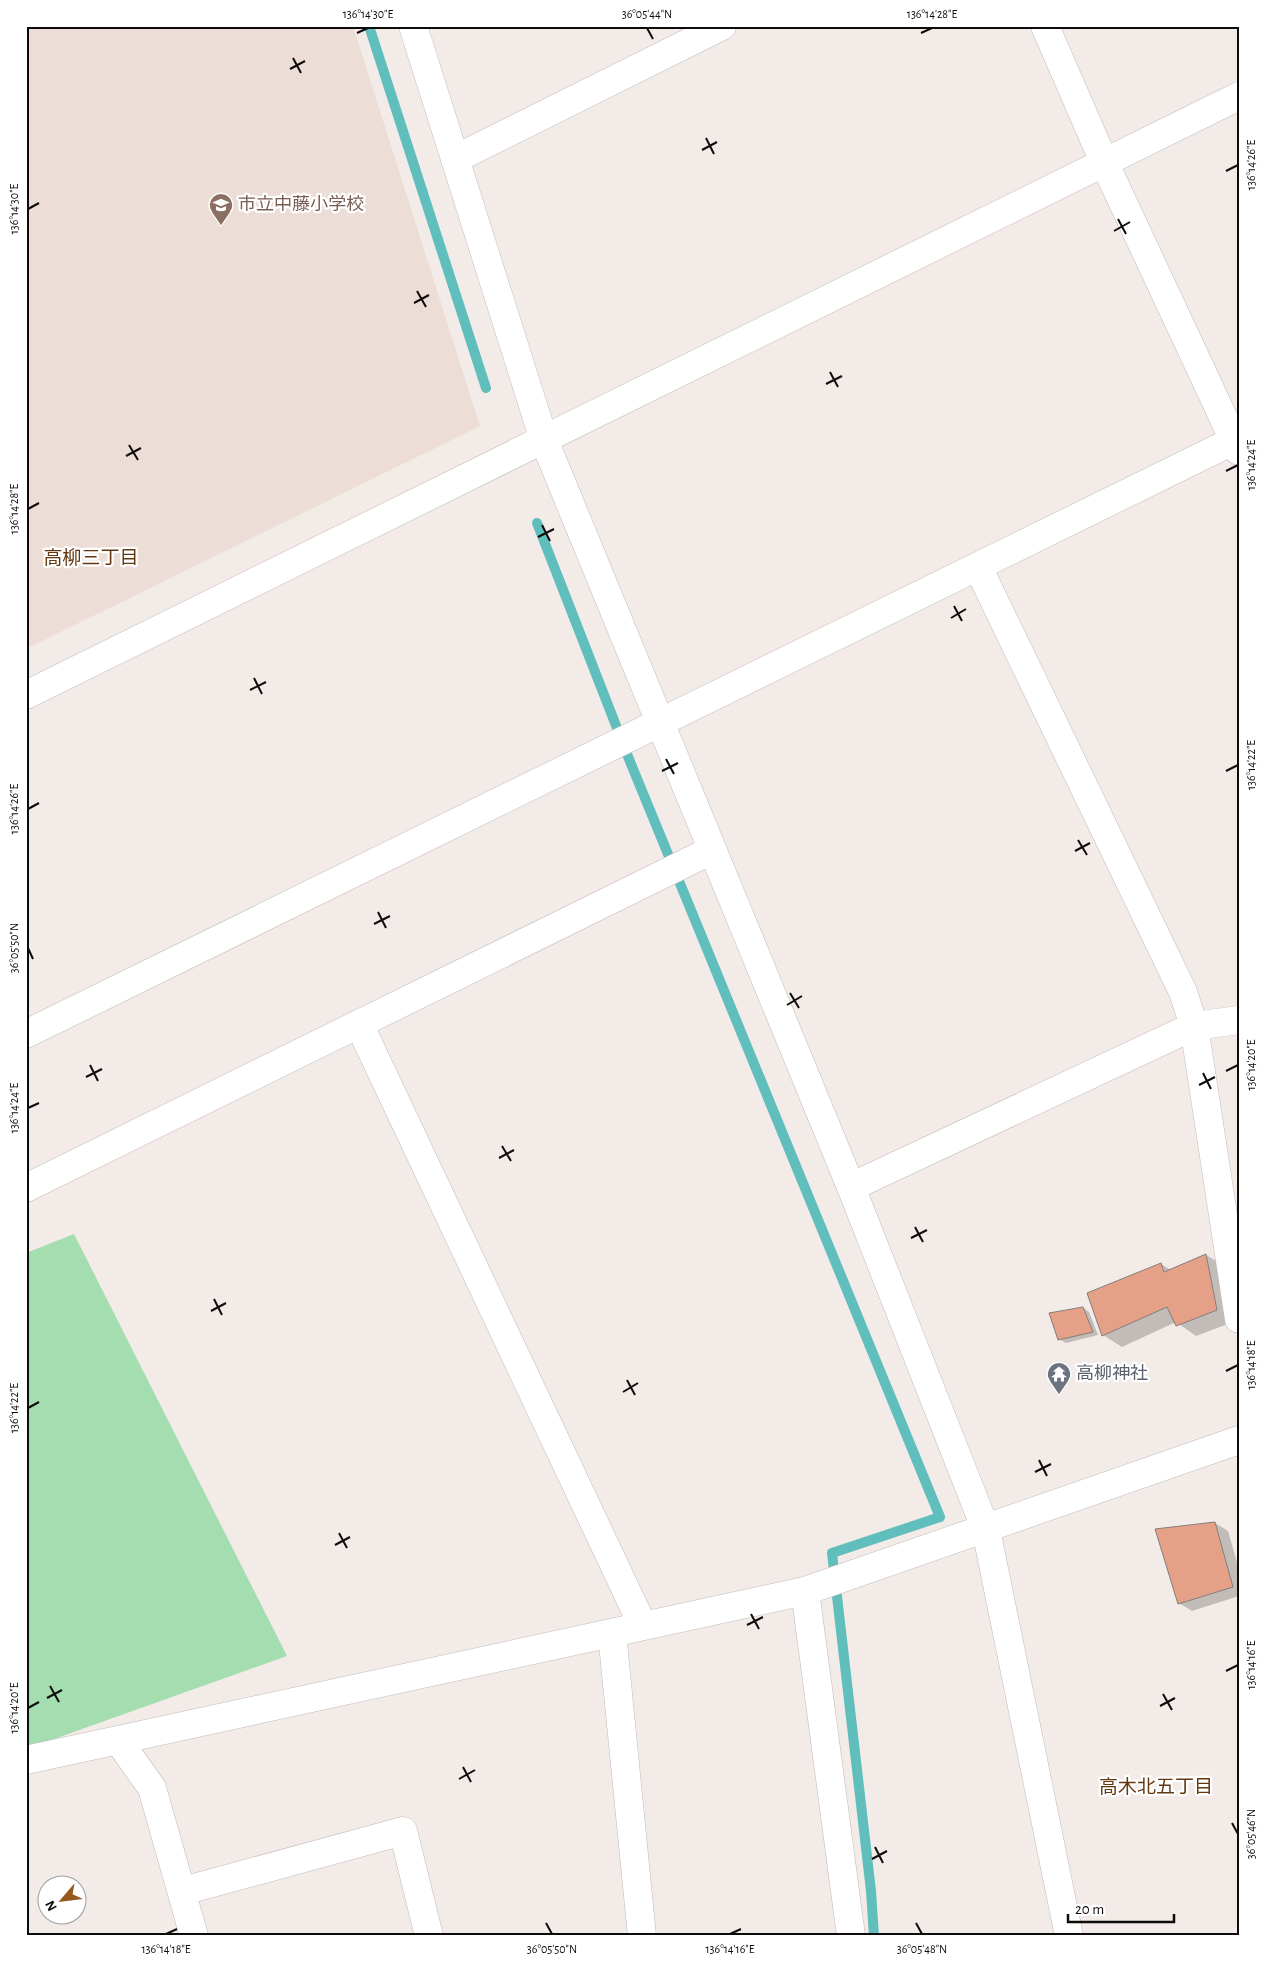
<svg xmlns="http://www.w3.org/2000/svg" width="1265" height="1962" viewBox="0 0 1265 1962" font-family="'Alegreya Sans','Noto Sans JP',sans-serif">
	<rect width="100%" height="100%" fill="#f3ebe8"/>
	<path fill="#edddd7" d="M 26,26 L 353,26 L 480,426 L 26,649 Z"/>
	<path fill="#a4ddb0" d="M 74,1234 L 287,1656 L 26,1749 L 26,1253 Z"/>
	<path fill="#0003" d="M 1206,1255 L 1225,1266 L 1236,1321 L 1196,1336 L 1176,1322 L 1122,1347 L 1103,1335 L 1161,1264 L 1171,1270 Z
		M 1083,1308 L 1089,1312 L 1098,1335 L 1066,1343 L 1059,1339 Z
		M 1215,1523 L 1228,1531 L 1239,1569 L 1239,1596 L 1192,1611 L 1179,1603 Z"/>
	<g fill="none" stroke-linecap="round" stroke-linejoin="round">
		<path stroke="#60bebd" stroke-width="10" d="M 369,26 L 486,388
			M 537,523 L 631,764 L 940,1517 L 832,1553 L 871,1891 L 874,1936"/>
	</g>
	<path fill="#e5a187" stroke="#847e7b" d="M 1206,1254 L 1217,1310 L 1176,1326 L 1167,1307 L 1102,1336 L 1087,1293 L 1161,1263 L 1164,1272 Z
		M 1083,1307 L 1093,1332 L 1058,1340 L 1049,1313 Z
		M 1215,1522 L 1233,1587 L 1178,1604 L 1155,1529 Z"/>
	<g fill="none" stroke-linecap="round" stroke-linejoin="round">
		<g stroke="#c2bbb8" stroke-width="29">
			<path id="street" d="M 1045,26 L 1104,162 L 1239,451
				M 455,159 L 722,26
				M 978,567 L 1183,992 L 1194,1026 L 1239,1319
				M 359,1024 L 643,1626
				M 26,1034 L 1239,438
				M 851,1187 L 1194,1026 L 1239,1020
				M 26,1188 L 712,850
				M 986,1530 L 1069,1936
				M 805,1591 L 851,1936
				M 612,1633 L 642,1936
				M 118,1740 L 152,1788 L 194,1936
				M 26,1760 L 805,1591 L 1239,1440
				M 183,1891 L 403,1831 L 429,1936"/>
		</g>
		<g stroke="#c2bbb8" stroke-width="29">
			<path id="secondary" d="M 413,26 L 544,440 L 851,1187 L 986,1530
				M 26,695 L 1239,96"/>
		</g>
		<use href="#street" stroke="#fff" stroke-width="28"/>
		<use href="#secondary" stroke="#fff" stroke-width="28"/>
	</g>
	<path fill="none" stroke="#0e0c0b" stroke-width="2" d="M 647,28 L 653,39M 357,33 L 368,28M 921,33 L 932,28M 293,58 L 301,73M 290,69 L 305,61M 706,138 L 714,154M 702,150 L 717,142M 1226,171 L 1238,165M 28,209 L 39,203M 1118,219 L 1126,234M 1114,231 L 1130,222M 417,291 L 426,307M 414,303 L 429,295M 830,372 L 838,387M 826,384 L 842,376M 129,445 L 138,460M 126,456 L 141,448M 1226,471 L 1238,465M 28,509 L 39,503M 542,525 L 550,541M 538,537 L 554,529M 954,606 L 962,621M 951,618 L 966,609M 254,678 L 262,694M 250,690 L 266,682M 666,759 L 674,774M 662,771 L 678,763M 1226,771 L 1238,765M 28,809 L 39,803M 1078,840 L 1087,855M 1075,851 L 1090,843M 378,912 L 386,928M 374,924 L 390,916M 28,948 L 33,959M 790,993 L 799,1008M 787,1005 L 802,996M 90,1065 L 98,1081M 1226,1071 L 1238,1065M 1203,1073 L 1211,1089M 86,1077 L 102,1069M 1199,1085 L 1215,1077M 28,1108 L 39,1103M 502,1146 L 511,1161M 499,1158 L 514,1150M 915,1227 L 923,1242M 911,1238 L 927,1230M 214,1299 L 222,1315M 211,1311 L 226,1303M 1226,1371 L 1238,1365M 627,1380 L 635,1395M 623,1392 L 638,1383M 28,1408 L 39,1402M 1039,1460 L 1047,1476M 1035,1472 L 1051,1464M 339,1533 L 347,1548M 335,1545 L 350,1537M 751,1614 L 759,1629M 747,1625 L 763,1617M 1226,1671 L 1238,1665M 50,1686 L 59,1702M 1163,1694 L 1172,1710M 47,1698 L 62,1690M 1160,1706 L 1175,1698M 28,1708 L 39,1702M 463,1767 L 471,1782M 459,1779 L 475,1770M 1232,1823 L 1238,1834M 875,1847 L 883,1863M 872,1859 L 887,1851M 546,1923 L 552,1934M 916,1923 L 922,1934M 166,1934 L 177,1929M 730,1934 L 741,1929"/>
	<defs>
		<g id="school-pin" transform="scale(1.25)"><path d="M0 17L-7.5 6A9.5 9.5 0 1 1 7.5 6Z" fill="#8d6e63" stroke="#fff"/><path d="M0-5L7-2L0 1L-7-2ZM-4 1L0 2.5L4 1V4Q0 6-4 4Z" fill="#fff"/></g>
		<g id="temple-pin" transform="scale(1.25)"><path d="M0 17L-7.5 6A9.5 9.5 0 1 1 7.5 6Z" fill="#6b7280" stroke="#fff"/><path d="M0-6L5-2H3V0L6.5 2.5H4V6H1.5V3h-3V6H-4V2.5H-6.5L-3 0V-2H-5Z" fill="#fff"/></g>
	</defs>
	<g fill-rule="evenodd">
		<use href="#school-pin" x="221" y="205"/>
		<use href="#temple-pin" x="1059" y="1374"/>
	</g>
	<g text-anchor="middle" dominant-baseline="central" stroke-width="4.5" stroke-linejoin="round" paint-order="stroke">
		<g font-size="18" fill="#785e54" stroke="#fff" text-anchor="start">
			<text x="238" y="205">市立中藤小学校</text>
		</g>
		<g font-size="18" fill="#5b616d" stroke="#fff" text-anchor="start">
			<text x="1076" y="1374">高柳神社</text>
		</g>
		<g font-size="19" fill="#633811" stroke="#fff">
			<text x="91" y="558">高柳三丁目</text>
			<text x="1156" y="1787">高木北五丁目</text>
		</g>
	</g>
	<rect width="1265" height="1962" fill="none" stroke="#ffffff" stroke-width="55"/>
	<g transform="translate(62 1900) rotate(242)"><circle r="24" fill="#ffffff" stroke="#9f9e9d"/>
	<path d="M0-4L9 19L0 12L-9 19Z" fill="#97581f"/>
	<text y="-8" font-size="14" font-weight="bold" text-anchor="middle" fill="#0e0c0b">N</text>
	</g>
	<path d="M1068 1914v8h106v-8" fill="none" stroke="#0e0c0b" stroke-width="2.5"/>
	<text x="1075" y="1914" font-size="15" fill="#0e0c0b" stroke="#ffffff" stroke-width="4" paint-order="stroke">20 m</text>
	<rect x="28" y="28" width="1210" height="1906" fill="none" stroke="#0e0c0b" stroke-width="2"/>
	<g font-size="12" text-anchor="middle" fill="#0e0c0b">
		<text x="368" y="18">136°14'30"E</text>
		<text x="647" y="18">36°05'44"N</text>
		<text x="932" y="18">136°14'28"E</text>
		<text transform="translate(1251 165) rotate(-90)" y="4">136°14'26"E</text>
		<text transform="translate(14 209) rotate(-90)" y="4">136°14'30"E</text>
		<text transform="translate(1251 465) rotate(-90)" y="4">136°14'24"E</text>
		<text transform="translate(14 509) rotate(-90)" y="4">136°14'28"E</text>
		<text transform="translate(1251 765) rotate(-90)" y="4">136°14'22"E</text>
		<text transform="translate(14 809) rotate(-90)" y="4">136°14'26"E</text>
		<text transform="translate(14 948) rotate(-90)" y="4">36°05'50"N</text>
		<text transform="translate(1251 1065) rotate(-90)" y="4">136°14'20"E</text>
		<text transform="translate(14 1108) rotate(-90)" y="4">136°14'24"E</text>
		<text transform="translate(1251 1365) rotate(-90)" y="4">136°14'18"E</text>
		<text transform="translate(14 1408) rotate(-90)" y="4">136°14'22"E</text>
		<text transform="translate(1251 1665) rotate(-90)" y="4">136°14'16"E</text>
		<text transform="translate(14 1708) rotate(-90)" y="4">136°14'20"E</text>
		<text transform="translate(1251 1834) rotate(-90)" y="4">36°05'46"N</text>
		<text x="166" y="1953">136°14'18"E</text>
		<text x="552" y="1953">36°05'50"N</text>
		<text x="730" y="1953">136°14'16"E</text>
		<text x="922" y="1953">36°05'48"N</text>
	</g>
</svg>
